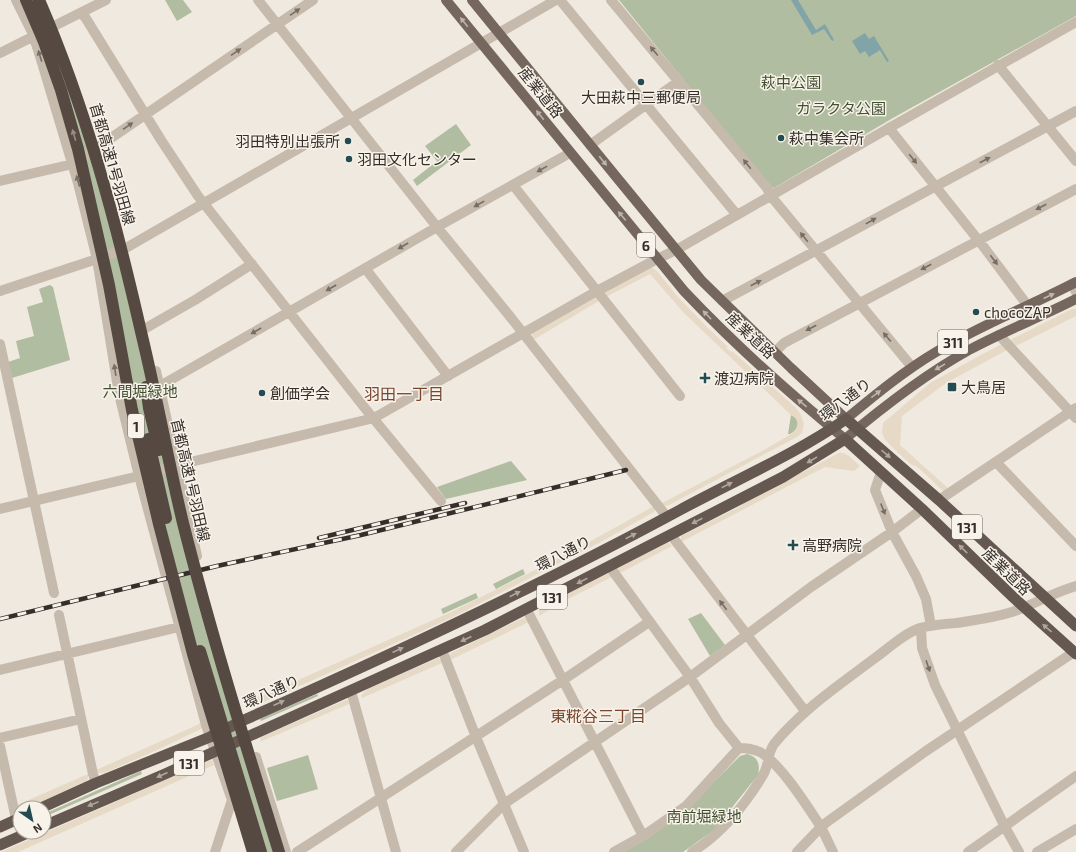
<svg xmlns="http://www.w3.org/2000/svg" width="1076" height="852" viewBox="0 0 1076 852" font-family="'Exo 2','Noto Sans JP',sans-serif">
	<rect width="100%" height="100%" fill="#efe9df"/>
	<path fill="#b1bda0" d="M 16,0 L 43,0 L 96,148 L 195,557 L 249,736 L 286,852 L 248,852 L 78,183 Z
		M 165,0 L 183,0 L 192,12 L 177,21 Z
		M 619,0 L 1076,0 L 1076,16 L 893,118 L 774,188 L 770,187 Z
		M 456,124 L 471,145 L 417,186 L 413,180 L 437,161 L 425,146 Z
		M 50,285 L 53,287 L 70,360 L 12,378 L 8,362 L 20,358 L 16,341 L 34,336 L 27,307 L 43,302 L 39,289 Z
		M 791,415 C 801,419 799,430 790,434 L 788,434 Z
		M 511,461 L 527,480 L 446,499 L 437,487 Z
		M 523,569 L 525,574 L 496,589 L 493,584 Z
		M 476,593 L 478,598 L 443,614 L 441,609 Z
		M 701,613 L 725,645 L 710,656 L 688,619 Z
		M 317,694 L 318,696 L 261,721 L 260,719 Z
		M 747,754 C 759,757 760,765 758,775 L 714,830 L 683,852 L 624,852 L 702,794 L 740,756 Z
		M 308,755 L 318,789 L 277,801 L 267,768 Z
		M 141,771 L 142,774 L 44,817 L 44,814 Z"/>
	<path fill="#e6dac7" d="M 651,267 L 657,271 L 678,297 L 705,325 L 728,347 L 726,348 L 731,352 L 732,351 L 748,365 L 795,407 L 801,415 L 804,424 L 802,433 L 795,438 L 669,505 L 665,506 L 662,503 L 764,450 L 793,433 L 796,429 L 798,423 L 795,417 L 791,415 L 684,313 L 650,274 L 604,298 L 533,340 L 531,337 L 533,333 L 645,269 Z
		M 1072,309 L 1076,309 L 1076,316 L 1014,347 L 1008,341 Z
		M 1002,344 L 1007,350 L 946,383 L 902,416 L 900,445 L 949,489 L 943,491 L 923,472 L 917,467 L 910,464 L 889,444 L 884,438 L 882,432 L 883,423 L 930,383 L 979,356 Z
		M 839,453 L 843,453 L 849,456 L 860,466 L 854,471 L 825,467 L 681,542 L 681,536 L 741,506 L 745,502 Z
		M 654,506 L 655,510 L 654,512 L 599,543 L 451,618 L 253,707 L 246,704 L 245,702 L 276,690 L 451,612 L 571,552 Z
		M 668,542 L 672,546 L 622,572 L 562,602 L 539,616 L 539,610 L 544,605 Z
		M 523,618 L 525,618 L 529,622 L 450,660 L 449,656 L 451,653 Z
		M 438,658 L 440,659 L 442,663 L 362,698 L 361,695 L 368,689 Z
		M 346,700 L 348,700 L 349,704 L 260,742 L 261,737 Z
		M 204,721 L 204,727 L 201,729 L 155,751 L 104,773 L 99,773 L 96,770 L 195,726 Z
		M 212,760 L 214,765 L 18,852 L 1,852 L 209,761 Z
		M 88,774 L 88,778 L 86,781 L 28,808 L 20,809 L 19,808 L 17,805 Z"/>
	<path fill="#81a4a9" d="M 791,0 L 798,0 L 816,30 L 825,24 L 834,40 L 832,41 L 824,29 L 812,35 Z
		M 865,33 L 869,39 L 874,36 L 889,61 L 887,62 L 880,50 L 869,57 L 865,51 L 860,54 L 852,41 Z"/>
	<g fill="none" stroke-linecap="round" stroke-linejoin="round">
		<path stroke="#c6baac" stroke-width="10" d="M 16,0 L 34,36 L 78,183 L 97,259 L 119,394 L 139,476 L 206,725 L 231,797
			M 258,0 L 437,227 L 508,314 L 667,517
			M 560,0 L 737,215
			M 611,0 L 767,188 L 770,195 L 912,367
			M 80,13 L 85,17 L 161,140 L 198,196 L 364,407 L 441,501
			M 0,53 L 106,0
			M 998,65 L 1076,161
			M 590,145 L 679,81
			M 0,181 L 73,164 L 313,0
			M 513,185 L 680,396
			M 676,250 L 889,128 L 983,246 L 1028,306
			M 365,268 L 448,376
			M 1072,284 L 1076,292
			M 722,301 L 1076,111
			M 146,328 L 195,300 L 252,264
			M 999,335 L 1076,418
			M 0,344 L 54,593
			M 775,352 L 784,343 L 1076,189
			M 156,371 L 197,556
			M 160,386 L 437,227 L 570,153
			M 996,462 L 1076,546
			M 881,472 L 875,490 L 892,532 L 916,576 L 926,599 L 931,626
			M 939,500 L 1076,408
			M 671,535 L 805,711
			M 610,567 L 690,677 L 719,723 L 739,748
			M 527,610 L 643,836
			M 59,615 L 93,774 L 96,783
			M 921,628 L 922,648 L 935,685 L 1005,827 L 1019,852
			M 442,650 L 476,737 L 524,852
			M 0,670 L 179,627
			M 351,691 L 396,852
			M 0,738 L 81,719
			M 0,746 L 16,819
			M 256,757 L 286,852
			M 215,852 L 232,800
			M 297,852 L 563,680 L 649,622
			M 456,852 L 504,804 L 690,677 L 811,587 L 892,532 L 922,509
			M 614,852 L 643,836 L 686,806 L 739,748 C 747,748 753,749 760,752 C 781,764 807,806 821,827
			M 692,852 C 721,834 745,805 763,775 C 769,766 767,754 774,744 C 802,710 839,685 875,658 C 889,648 903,634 920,628 C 931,625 944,624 956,623 C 975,620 993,618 1012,612 C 1033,605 1054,592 1076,586
			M 968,852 L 1076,776
			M 1037,852 L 1076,829"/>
		<path stroke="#c6baac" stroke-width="10" d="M 889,128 L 1076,22
			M 0,291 L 97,259 L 126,248 L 556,0
			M 0,509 L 139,476 L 182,464 L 374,418 L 597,291 L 657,259 L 676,250
			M 821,827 L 833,852
			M 797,852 L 821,827 L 827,822 L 926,751 L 1074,652"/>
		<path stroke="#75675d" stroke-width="10" d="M 446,0 L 684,291 C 734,344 789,393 845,439 C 884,406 924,375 969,350 C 1004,331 1041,317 1076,299
			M 472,0 L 618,179 L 701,280 L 791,368 L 846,419 C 875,395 904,371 936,352 C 981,325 1030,306 1076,282"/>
		<path stroke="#655850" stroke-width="11" d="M 41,808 L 96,783 L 210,737 L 244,720 C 391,655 538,587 680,510 C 735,480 794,455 846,419 L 939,500 L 1076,626
			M 44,826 L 165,774 L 485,630 L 783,477 L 845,439 L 922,509 L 1013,597 L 1076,654
			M 0,827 L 20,818
			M 0,845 L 30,832"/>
		<path stroke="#554942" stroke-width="12" d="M 200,651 L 261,852"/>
		<g stroke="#352e2a" stroke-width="4.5">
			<path id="rail" d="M 319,538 L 465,503
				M 0,619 L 217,566 L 361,535 L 626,470"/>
		</g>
		<use href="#rail" stroke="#f8f3ea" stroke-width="3" stroke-dasharray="9" stroke-linecap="butt"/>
		<path stroke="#554942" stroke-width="12" d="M 26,0 L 44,42 L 61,90 L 78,149 L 109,285 L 132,410 L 159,524 L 193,654 L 253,852
			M 39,0 C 86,108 116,222 142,336 C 157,398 168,461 183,523 C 211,634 245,743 279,852
			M 146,387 L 149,408 L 159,450
			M 148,439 L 166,518"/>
	</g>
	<defs><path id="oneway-solid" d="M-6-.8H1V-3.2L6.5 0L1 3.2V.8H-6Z"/></defs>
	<g fill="#766d64">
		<use href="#oneway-solid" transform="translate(295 12) rotate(-34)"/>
		<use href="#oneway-solid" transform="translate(654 51) rotate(-130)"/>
		<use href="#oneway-solid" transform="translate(236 52) rotate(-34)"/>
		<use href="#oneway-solid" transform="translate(40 56) rotate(-107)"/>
		<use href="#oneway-solid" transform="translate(128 126) rotate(-34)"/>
		<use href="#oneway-solid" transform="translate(913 159) rotate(51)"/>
		<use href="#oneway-solid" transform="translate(985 160) rotate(-28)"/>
		<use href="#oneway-solid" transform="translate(747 164) rotate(-129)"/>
		<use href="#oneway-solid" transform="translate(542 169) rotate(151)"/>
		<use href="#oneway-solid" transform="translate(78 181) rotate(-106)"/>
		<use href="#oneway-solid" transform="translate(479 204) rotate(151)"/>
		<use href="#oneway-solid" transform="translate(1041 207) rotate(152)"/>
		<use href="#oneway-solid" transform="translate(871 221) rotate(-29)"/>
		<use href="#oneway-solid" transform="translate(804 237) rotate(-129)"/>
		<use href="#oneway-solid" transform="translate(403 246) rotate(150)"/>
		<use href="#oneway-solid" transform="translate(994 260) rotate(53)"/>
		<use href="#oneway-solid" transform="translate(926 267) rotate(152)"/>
		<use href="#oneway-solid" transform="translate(756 283) rotate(-28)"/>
		<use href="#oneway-solid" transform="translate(331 288) rotate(150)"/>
		<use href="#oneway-solid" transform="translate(811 328) rotate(152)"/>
		<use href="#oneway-solid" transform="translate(256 331) rotate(150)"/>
		<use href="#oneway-solid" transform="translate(887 337) rotate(-130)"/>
		<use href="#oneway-solid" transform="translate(115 370) rotate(-99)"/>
		<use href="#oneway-solid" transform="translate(883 509) rotate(68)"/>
		<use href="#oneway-solid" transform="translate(723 605) rotate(-127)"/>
		<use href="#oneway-solid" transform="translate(928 666) rotate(71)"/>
	</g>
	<g fill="#bdb4ab">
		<use href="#oneway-solid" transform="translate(464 22) rotate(-129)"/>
		<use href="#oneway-solid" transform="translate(540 115) rotate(-129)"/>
		<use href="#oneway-solid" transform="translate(603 161) rotate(51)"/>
		<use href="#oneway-solid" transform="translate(622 216) rotate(-130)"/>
		<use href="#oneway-solid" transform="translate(1049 296) rotate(-25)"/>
		<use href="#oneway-solid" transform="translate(707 315) rotate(-134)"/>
		<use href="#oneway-solid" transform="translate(940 367) rotate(149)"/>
		<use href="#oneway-solid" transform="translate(876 394) rotate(-38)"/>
		<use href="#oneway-solid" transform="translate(802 403) rotate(-141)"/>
	</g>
	<use fill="#968d85" href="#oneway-solid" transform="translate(74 135) rotate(-106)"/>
	<g fill="#aea69d">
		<use href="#oneway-solid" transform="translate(886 454) rotate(41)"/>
		<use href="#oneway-solid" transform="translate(812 460) rotate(149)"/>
		<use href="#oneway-solid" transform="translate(727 485) rotate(-27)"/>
		<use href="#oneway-solid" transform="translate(697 521) rotate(153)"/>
		<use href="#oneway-solid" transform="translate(631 536) rotate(-27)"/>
		<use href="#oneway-solid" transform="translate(963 549) rotate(-136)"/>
		<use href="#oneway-solid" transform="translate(582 581) rotate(153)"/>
		<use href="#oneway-solid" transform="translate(515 594) rotate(-27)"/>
		<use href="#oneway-solid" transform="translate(1047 628) rotate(-139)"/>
		<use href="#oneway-solid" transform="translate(466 639) rotate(155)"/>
		<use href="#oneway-solid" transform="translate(398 650) rotate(-24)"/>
		<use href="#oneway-solid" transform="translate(279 703) rotate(-25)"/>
		<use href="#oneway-solid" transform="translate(162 775) rotate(156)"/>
		<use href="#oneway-solid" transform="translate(93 804) rotate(157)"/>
	</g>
	<g fill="#244b52" stroke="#f8f3ea" stroke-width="1.5">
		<circle cx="641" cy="82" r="4"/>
		<circle cx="781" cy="138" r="4"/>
		<circle cx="348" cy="141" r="4"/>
		<circle cx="349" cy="159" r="4"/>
		<circle cx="976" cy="312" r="4"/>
		<path d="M703 372h4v4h4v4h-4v4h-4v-4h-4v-4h4z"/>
		<rect x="947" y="382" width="10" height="10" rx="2"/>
		<circle cx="262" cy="393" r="4"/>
		<path d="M791 539h4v4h4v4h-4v4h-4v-4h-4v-4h4z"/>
	</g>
	<g text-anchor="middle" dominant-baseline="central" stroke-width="3" stroke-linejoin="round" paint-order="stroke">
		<g fill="#f8f3ea" stroke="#706964" stroke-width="1">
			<rect x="637" y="233" width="18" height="24" rx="3"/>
			<rect x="938" y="330" width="30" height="24" rx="3"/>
			<rect x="128" y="414" width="16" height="24" rx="3"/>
			<rect x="952" y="515" width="30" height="24" rx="3"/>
			<rect x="537" y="585" width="30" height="24" rx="3"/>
			<rect x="174" y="751" width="30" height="24" rx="3"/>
		</g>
		<g font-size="14" font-weight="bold" fill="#352e2a">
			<text x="646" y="245">6</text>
			<text x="953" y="342">311</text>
			<text x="136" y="426">1</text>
			<text x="967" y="527">131</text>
			<text x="552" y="597">131</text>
			<text x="189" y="763">131</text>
		</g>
		<g font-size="15" fill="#425031" stroke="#f8f3ea">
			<text x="791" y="82">萩中公園</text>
			<text x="841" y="108">ガラクタ公園</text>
			<text x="140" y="391">六間堀緑地</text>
			<text x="704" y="816">南前堀緑地</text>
		</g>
		<g font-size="15" fill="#352e2a" stroke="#f8f3ea">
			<text transform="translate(541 92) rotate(51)">産業道路</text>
			<text transform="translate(113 164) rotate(74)">首都高速1号羽田線</text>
			<text transform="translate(751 335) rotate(43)">産業道路</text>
			<text transform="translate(845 399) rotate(-37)">環八通り</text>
			<text transform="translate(191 480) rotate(77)">首都高速1号羽田線</text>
			<text transform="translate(563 553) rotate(-27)">環八通り</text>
			<text transform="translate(1007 571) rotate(44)">産業道路</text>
			<text transform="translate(271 691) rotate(-24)">環八通り</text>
		</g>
		<g font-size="15" fill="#352e2a" stroke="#f8f3ea" text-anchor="start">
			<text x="641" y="97" text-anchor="middle">大田萩中三郵便局</text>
			<text x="789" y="138">萩中集会所</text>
			<text x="340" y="141" text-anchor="end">羽田特別出張所</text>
			<text x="357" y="159">羽田文化センター</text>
			<text x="984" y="312">chocoZAP</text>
			<text x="714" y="378">渡辺病院</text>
			<text x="961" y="387">大鳥居</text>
			<text x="270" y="393">創価学会</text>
			<text x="802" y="545">高野病院</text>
		</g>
		<g font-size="16" fill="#7a452d" stroke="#f8f3ea">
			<text x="404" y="393">羽田一丁目</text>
			<text x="598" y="715">東糀谷三丁目</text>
		</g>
	</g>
	<g transform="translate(32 820) rotate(146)"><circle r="19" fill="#f8f3ea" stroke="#aaa49d"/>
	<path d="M0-3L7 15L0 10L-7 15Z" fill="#244b52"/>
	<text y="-6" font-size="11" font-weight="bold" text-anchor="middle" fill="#352e2a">N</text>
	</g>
</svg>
